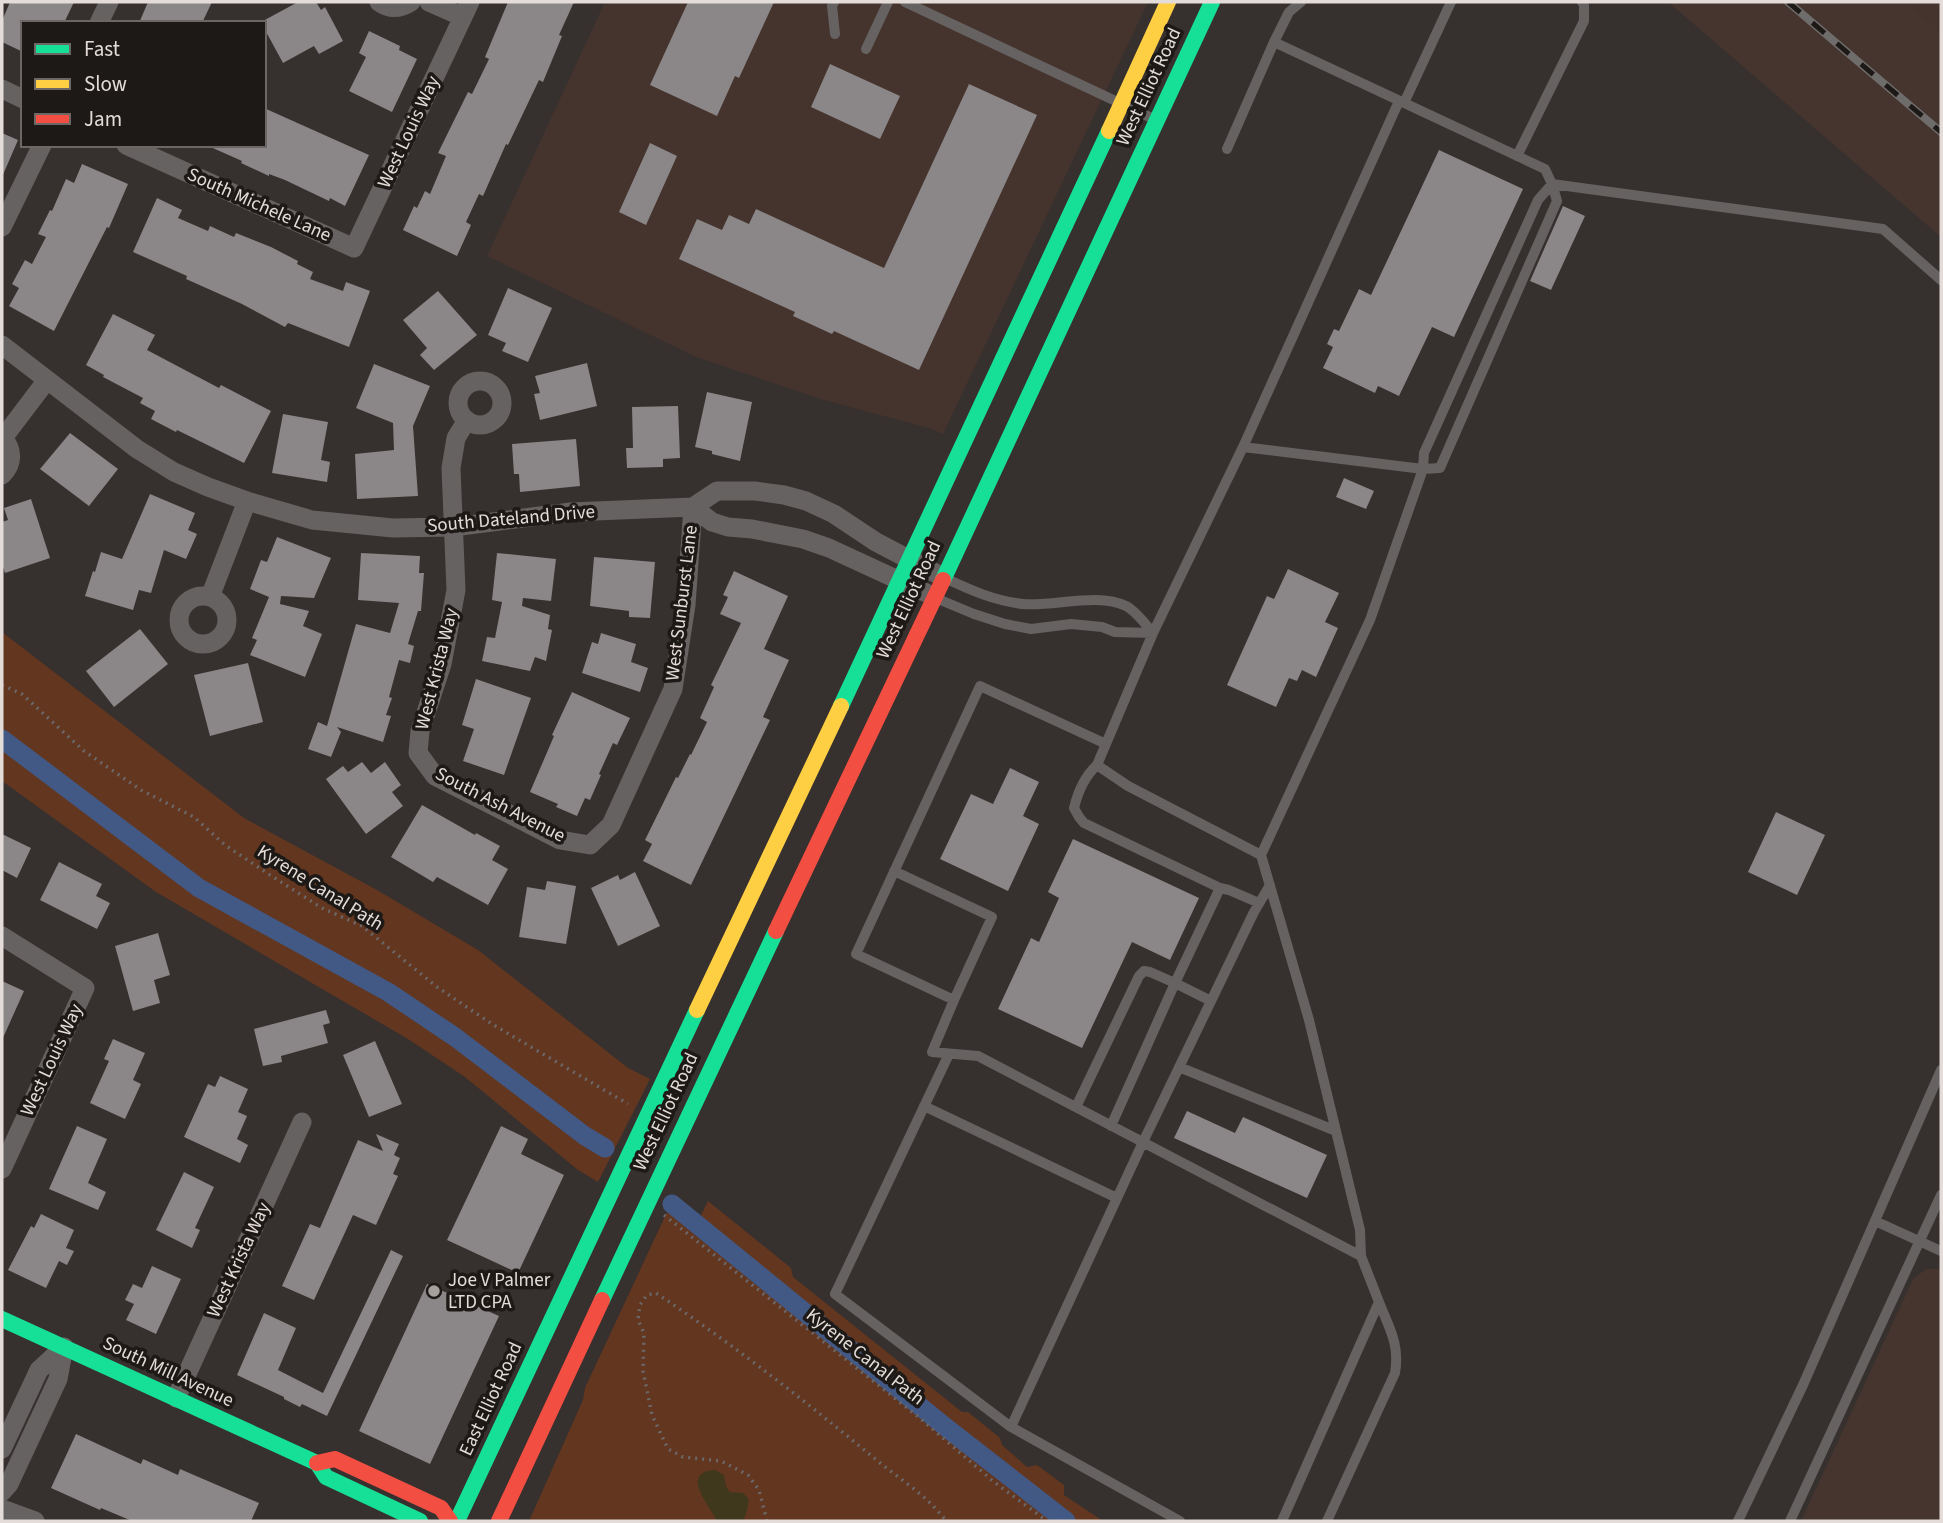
<svg xmlns="http://www.w3.org/2000/svg" width="1943" height="1523" viewBox="0 0 1943 1523" font-family="'Source Sans 3',sans-serif">
	<rect width="100%" height="100%" fill="#36302e"/>
	<path fill="#45342d" d="M 605,2 L 1148,2 L 943,434 L 932,429 L 824,400 L 696,357 L 487,256 Z
		M 1907,2 L 1941,2 L 1941,31 Z"/>
	<path fill="#45352e" d="M 1668,2 L 1907,2 L 1941,31 L 1941,237 Z
		M 1926,1269 L 1941,1269 L 1941,1521 L 1801,1521 L 1913,1279 Z"/>
	<path fill="#633620" d="M 2,632 L 244,818 L 377,890 L 478,950 L 628,1068 L 650,1079 L 598,1182 L 578,1170 L 465,1077 L 408,1039 L 156,892 L 2,781 Z
		M 708,1201 L 791,1268 L 793,1277 L 962,1412 L 968,1412 L 1000,1438 L 1002,1445 L 1027,1467 L 1037,1465 L 1064,1485 L 1064,1495 L 1103,1521 L 529,1521 L 583,1400 L 585,1388 L 668,1210 L 694,1230 Z"/>
	<path fill="#40381c" d="M 715,1470 L 724,1475 L 726,1486 L 730,1492 L 743,1493 L 748,1498 C 750,1505 745,1514 744,1521 L 717,1521 C 710,1506 679,1472 715,1470 Z"/>
	<g fill="none" stroke-linecap="round" stroke-linejoin="round">
		<path stroke="#415984" stroke-width="19" d="M 2,739 L 199,888 L 388,992 L 455,1037 L 585,1136 L 605,1148
			M 672,1204 L 943,1425 L 1066,1521"/>
	</g>
	<path fill="#8b8687" d="M 10,2 L 74,2 L 64,23 L 23,23 L 23,52 L 2,42 L 2,21 Z
		M 148,2 L 212,2 L 202,23 L 139,23 Z
		M 298,2 L 316,2 L 321,10 L 325,7 L 343,41 L 319,54 L 314,46 L 283,63 L 264,28 L 264,23 L 261,22 Z
		M 508,2 L 574,2 L 559,35 L 562,36 L 543,82 L 539,80 L 508,145 L 506,144 L 483,196 L 479,194 L 466,222 L 471,225 L 457,256 L 403,230 L 414,206 L 417,208 L 425,191 L 430,194 L 446,156 L 438,153 L 468,92 L 472,94 L 489,59 L 485,57 Z
		M 688,2 L 774,2 L 739,78 L 735,76 L 717,116 L 650,85 Z
		M 369,31 L 400,46 L 399,50 L 417,59 L 392,112 L 349,91 L 366,57 L 359,53 Z
		M 830,64 L 900,96 L 880,139 L 811,107 Z
		M 969,84 L 1037,115 L 919,370 L 834,331 L 832,334 L 793,316 L 795,312 L 679,259 L 697,219 L 722,230 L 729,215 L 749,224 L 756,209 L 884,268 Z
		M 264,108 L 369,155 L 345,206 L 330,198 L 329,201 L 285,180 L 269,174 L 269,176 L 241,163 L 242,161 L 206,145 L 264,145 Z
		M 2,133 L 18,140 L 2,177 Z
		M 650,143 L 677,156 L 646,225 L 619,212 Z
		M 1439,150 L 1523,189 L 1454,337 L 1432,327 L 1399,396 L 1378,386 L 1375,393 L 1323,368 L 1333,347 L 1327,344 L 1334,329 L 1339,331 L 1359,289 L 1371,295 Z
		M 82,164 L 128,184 L 109,228 L 107,227 L 54,331 L 9,306 L 19,288 L 12,284 L 25,260 L 32,264 L 46,237 L 38,234 L 50,210 L 52,211 L 66,179 L 74,183 Z
		M 157,198 L 182,210 L 178,218 L 208,231 L 210,226 L 234,237 L 236,233 L 271,247 L 298,261 L 297,264 L 313,272 L 310,279 L 343,291 L 346,282 L 370,291 L 349,347 L 288,323 L 285,327 L 242,304 L 186,279 L 187,276 L 133,252 Z
		M 1563,206 L 1585,216 L 1551,290 L 1530,281 Z
		M 508,288 L 552,308 L 528,362 L 502,351 L 506,343 L 488,335 Z
		M 438,291 L 477,335 L 434,370 L 420,355 L 427,348 L 403,320 Z
		M 113,314 L 155,335 L 147,350 L 219,388 L 221,385 L 271,411 L 244,463 L 177,430 L 176,432 L 151,419 L 155,411 L 140,403 L 143,398 L 103,377 L 104,375 L 86,365 Z
		M 587,363 L 597,406 L 540,420 L 534,394 L 540,393 L 535,376 Z
		M 374,364 L 430,386 L 413,426 L 418,496 L 357,499 L 355,454 L 394,450 L 393,423 L 356,408 Z
		M 707,392 L 752,402 L 740,461 L 712,454 L 712,451 L 695,447 Z
		M 678,406 L 680,458 L 663,459 L 663,467 L 627,468 L 626,448 L 633,448 L 632,407 Z
		M 283,414 L 328,422 L 321,460 L 330,462 L 327,482 L 272,473 Z
		M 70,433 L 118,469 L 89,506 L 40,469 Z
		M 576,439 L 580,486 L 520,492 L 519,474 L 514,474 L 512,444 Z
		M 1344,478 L 1374,491 L 1366,509 L 1336,497 Z
		M 150,494 L 195,513 L 188,530 L 197,534 L 186,559 L 164,550 L 151,593 L 139,590 L 133,610 L 85,596 L 93,571 L 95,572 L 101,552 L 122,559 Z
		M 31,499 L 50,558 L 5,573 L 2,564 L 2,522 L 8,520 L 4,508 Z
		M 277,537 L 331,558 L 314,598 L 281,596 L 280,604 L 309,611 L 303,626 L 322,634 L 305,677 L 250,655 L 257,640 L 252,638 L 269,597 L 250,589 L 261,560 L 267,562 Z
		M 361,553 L 420,556 L 419,573 L 424,573 L 421,611 L 418,611 L 408,644 L 414,646 L 410,663 L 399,660 L 389,697 L 392,698 L 386,715 L 391,716 L 383,742 L 337,727 L 341,732 L 331,757 L 308,749 L 318,722 L 327,726 L 356,624 L 390,633 L 399,603 L 358,600 Z
		M 497,553 L 556,559 L 551,601 L 523,598 L 522,606 L 550,615 L 548,629 L 552,630 L 546,661 L 535,657 L 530,671 L 482,661 L 487,637 L 495,638 L 502,602 L 492,600 Z
		M 594,557 L 655,562 L 650,618 L 629,617 L 629,611 L 590,606 Z
		M 1288,569 L 1339,593 L 1325,622 L 1338,628 L 1316,677 L 1302,670 L 1297,681 L 1289,678 L 1276,707 L 1227,685 L 1267,596 L 1274,599 Z
		M 734,571 L 788,596 L 764,649 L 789,660 L 763,717 L 770,720 L 691,885 L 643,861 L 652,844 L 645,840 L 676,777 L 678,778 L 690,754 L 691,755 L 707,722 L 700,718 L 714,687 L 711,685 L 741,623 L 720,614 L 728,597 L 723,595 Z
		M 140,629 L 168,664 L 114,707 L 86,671 Z
		M 601,633 L 636,644 L 631,662 L 648,668 L 640,692 L 582,673 L 592,642 L 598,644 Z
		M 248,663 L 263,722 L 210,736 L 194,675 Z
		M 476,679 L 531,698 L 504,775 L 463,761 L 474,729 L 462,725 Z
		M 572,692 L 630,718 L 617,745 L 613,743 L 599,774 L 601,775 L 590,800 L 585,798 L 577,816 L 556,807 L 558,804 L 530,792 L 554,736 L 552,735 Z
		M 362,762 L 371,773 L 385,762 L 401,785 L 392,792 L 403,806 L 366,834 L 326,779 L 343,766 L 348,772 Z
		M 1010,768 L 1039,782 L 1023,816 L 1039,824 L 1008,891 L 940,859 L 971,794 L 993,804 Z
		M 422,805 L 475,835 L 476,833 L 500,846 L 492,860 L 508,869 L 488,905 L 437,877 L 433,882 L 391,857 Z
		M 1776,812 L 1825,835 L 1797,895 L 1748,872 Z
		M 2,834 L 31,848 L 17,878 L 2,870 Z
		M 1073,839 L 1199,898 L 1170,960 L 1132,942 L 1082,1048 L 998,1009 L 1031,938 L 1039,942 L 1059,898 L 1048,892 Z
		M 59,862 L 102,884 L 96,896 L 110,903 L 97,929 L 40,900 Z
		M 635,872 L 660,926 L 618,946 L 591,888 L 618,875 L 620,880 Z
		M 547,881 L 576,886 L 566,944 L 519,937 L 527,887 L 545,890 Z
		M 158,933 L 170,975 L 154,980 L 160,1003 L 133,1011 L 115,946 Z
		M 2,981 L 24,991 L 2,1040 Z
		M 326,1010 L 330,1023 L 323,1025 L 328,1043 L 281,1056 L 282,1062 L 263,1066 L 254,1029 Z
		M 113,1039 L 145,1053 L 133,1080 L 141,1084 L 125,1119 L 90,1103 L 109,1061 L 104,1059 Z
		M 375,1041 L 402,1104 L 369,1117 L 343,1055 Z
		M 220,1076 L 248,1089 L 238,1112 L 247,1116 L 237,1139 L 248,1145 L 240,1163 L 184,1137 L 208,1084 L 215,1087 Z
		M 1187,1111 L 1235,1133 L 1243,1117 L 1327,1155 L 1307,1198 L 1174,1138 Z
		M 77,1126 L 107,1139 L 88,1183 L 106,1192 L 98,1210 L 49,1189 Z
		M 501,1126 L 528,1139 L 521,1154 L 564,1175 L 518,1273 L 447,1240 Z
		M 376,1134 L 399,1144 L 394,1155 L 400,1158 L 393,1174 L 398,1176 L 376,1225 L 353,1215 L 314,1300 L 282,1286 L 310,1224 L 320,1228 L 358,1140 L 383,1151 Z
		M 184,1172 L 214,1187 L 195,1228 L 200,1230 L 192,1248 L 156,1230 Z
		M 41,1214 L 74,1230 L 66,1248 L 74,1251 L 67,1265 L 59,1261 L 46,1288 L 8,1270 L 31,1226 L 34,1228 Z
		M 391,1250 L 403,1256 L 327,1416 L 302,1404 L 300,1407 L 284,1399 L 284,1397 L 237,1375 L 264,1313 L 296,1328 L 278,1370 L 323,1393 Z
		M 152,1266 L 181,1279 L 156,1334 L 126,1320 L 134,1304 L 125,1300 L 133,1284 L 142,1288 Z
		M 427,1284 L 499,1316 L 430,1464 L 359,1431 Z
		M 76,1434 L 141,1464 L 143,1459 L 178,1475 L 180,1469 L 259,1503 L 251,1521 L 132,1521 L 101,1508 L 100,1510 L 51,1488 Z"/>
	<g fill="none" stroke-linecap="round" stroke-linejoin="round">
		<path stroke="#6c6868" stroke-width="3.5" stroke-dasharray="2 5" stroke-linecap="butt" d="M 2,685 L 22,694 L 84,751 L 141,790 L 194,817 L 225,845 L 270,875 L 322,908 L 362,926 L 437,987 L 492,1024 L 628,1104
			M 664,1215 L 921,1419 L 994,1482 L 1047,1521
			M 767,1521 L 759,1490 L 748,1475 L 721,1461 L 683,1457 L 668,1449 L 652,1415 L 643,1371 L 644,1333 L 638,1320 L 640,1305 L 647,1295 L 656,1293 C 731,1343 804,1400 874,1458 C 898,1478 928,1496 946,1521"/>
		<path stroke="#666262" stroke-width="10" d="M 834,2 L 832,6 L 835,34
			M 905,2 L 1156,120
			M 1274,42 L 1289,12 L 1301,2
			M 866,49 L 888,2
			M 1404,103 L 1451,2
			M 1227,149 L 1274,42 L 1545,169 L 1552,184 L 1883,229 L 1941,280
			M 1517,156 L 1584,21 L 1584,5 L 1582,2
			M 1552,184 L 1557,201 L 1440,468 L 1423,469 L 1424,453 L 1538,200 Z
			M 1243,447 L 1399,101
			M 938,599 L 974,614 L 1005,624 L 1031,629 L 1071,624 L 1102,627 L 1115,632 L 1153,633 C 1146,625 1136,611 1126,606 C 1098,592 1053,607 1023,604 C 995,601 970,590 945,578
			M 1106,744 L 980,686 L 856,954 L 954,1000 L 932,1052 L 978,1056 L 1361,1256 L 1379,1302 L 1282,1521
			M 1097,765 C 1084,777 1078,791 1074,808 L 1079,817 L 1084,823 L 1220,888
			M 1261,855 L 1128,786 L 1097,765 L 1153,633 L 1243,447 L 1423,469 L 1370,620 L 1261,855 L 1309,1020 L 1360,1230 L 1361,1256
			M 894,871 L 992,917 L 954,1000
			M 949,1054 L 835,1294 L 1011,1427 L 1180,1521
			M 1179,1067 L 1336,1131
			M 924,1106 L 1117,1198
			M 1076,1107 L 1139,976 L 1144,971 L 1150,972 L 1175,983 L 1220,888 L 1229,890 L 1259,903
			M 1111,1126 L 1175,983 L 1211,1001
			M 1875,1221 L 1941,1251
			M 1011,1427 L 1143,1142 L 1254,912 L 1270,885
			M 1327,1521 L 1395,1373 C 1400,1344 1389,1328 1379,1302
			M 1738,1521 L 1803,1385 L 1941,1070
			M 1790,1521 L 1941,1195"/>
		<path stroke="#666262" stroke-width="19" d="M 379,2 C 390,10 400,9 411,2
			M 429,2 L 463,17
			M 99,23 L 109,2
			M 2,89 L 23,99
			M 126,145 L 354,248 L 470,2
			M 2,227 L 42,145
			M 2,345 L 137,449 L 174,472 L 208,487 L 247,501 L 312,520 L 393,528 L 453,527 L 571,512 L 693,507 L 717,491 L 755,491 L 784,495 L 806,501 L 834,514 L 876,542 L 943,577
			M458 403a22 22 0 1 1 44 0a22 22 0 1 1-44 0Z
			M 467,420 L 456,438 L 451,468 L 456,590 L 442,664 L 420,731 L 418,753 L 435,776 L 560,840 L 590,845 L 611,825 L 673,689 L 686,605 L 693,507
			M 2,437 C 13,449 14,463 2,475
			M 3,438 L 47,380
			M 693,507 L 712,522 L 728,527 L 752,529 L 803,539 L 829,548 L 935,597
			M179 620a24 24 0 1 1 48 0a24 24 0 1 1-48 0Z
			M 210,597 L 247,501
			M 2,936 L 85,988 L 2,1169
			M 176,1398 L 302,1122
			M 2,1449 L 39,1370 L 64,1347
			M 2,1492 L 9,1484 L 58,1379 L 64,1347
			M 2,1509 L 35,1521"/>
		<path stroke="#16e098" stroke-width="16" d="M 943,580 L 1212,2
			M 841,706 L 1109,131
			M 602,1300 L 776,931
			M 2,1319 L 317,1463 L 326,1477 L 420,1521
			M 457,1521 L 697,1010"/>
		<path stroke="#ffcf43" stroke-width="16" d="M 1109,131 L 1168,2
			M 697,1010 L 841,706"/>
		<path stroke="#f24e42" stroke-width="16" d="M 776,931 L 943,580
			M 317,1463 L 335,1459 L 441,1508 L 450,1521
			M 499,1521 L 602,1300"/>
		<g stroke="#6f6c6c" stroke-width="8">
			<path id="rail" d="M 1788,2 L 1941,132"/>
		</g>
		<use href="#rail" stroke="#1d1916" stroke-width="5" stroke-dasharray="16" stroke-linecap="butt"/>
	</g>
	<circle fill="#a6a09d" stroke="#1d1916" stroke-width="2.5" cx="434" cy="1291" r="7"/>
	<g text-anchor="middle" dominant-baseline="central" stroke-width="7" stroke-linejoin="round" paint-order="stroke">
		<g font-size="19" fill="#e3dcd9" stroke="#1d1916">
			<text transform="translate(1149 87) rotate(-65)">West Elliot Road</text>
			<text transform="translate(409 132) rotate(-65)">West Louis Way</text>
			<text transform="translate(259 205) rotate(24)">South Michele Lane</text>
			<text transform="translate(511 519) rotate(-5)">South Dateland Drive</text>
			<text transform="translate(909 600) rotate(-65)">West Elliot Road</text>
			<text transform="translate(682 603) rotate(-83)">West Sunburst Lane</text>
			<text transform="translate(437 669) rotate(-76)">West Krista Way</text>
			<text transform="translate(500 805) rotate(27)">South Ash Avenue</text>
			<text transform="translate(320 888) rotate(32)">Kyrene Canal Path</text>
			<text transform="translate(52 1060) rotate(-65)">West Louis Way</text>
			<text transform="translate(666 1112) rotate(-65)">West Elliot Road</text>
			<text transform="translate(239 1260) rotate(-65)">West Krista Way</text>
			<text transform="translate(865 1357) rotate(38)">Kyrene Canal Path</text>
			<text transform="translate(168 1372) rotate(25)">South Mill Avenue</text>
			<text transform="translate(491 1399) rotate(-65)">East Elliot Road</text>
		</g>
		<g font-size="19" fill="#e3dcd9" stroke="#1d1916" text-anchor="start">
			<text x="448" y="1280">Joe V Palmer<tspan x="448" dy="22">LTD CPA</tspan></text>
		</g>
	</g>
	<rect width="1943" height="1523" fill="none" stroke="#e3dcd9" stroke-width="7"/>
	<rect x="21" y="21" width="245" height="126" fill="#1d1916" stroke="#6c6764" stroke-width="2"/>
	<rect x="35" y="44" width="35" height="10" fill="#16e098" stroke="#6c6764" stroke-width="2"/>
	<text x="84" y="56" font-size="21" fill="#e3dcd9">Fast</text>
	<rect x="35" y="79" width="35" height="10" fill="#ffcf43" stroke="#6c6764" stroke-width="2"/>
	<text x="84" y="91" font-size="21" fill="#e3dcd9">Slow</text>
	<rect x="35" y="114" width="35" height="10" fill="#f24e42" stroke="#6c6764" stroke-width="2"/>
	<text x="84" y="126" font-size="21" fill="#e3dcd9">Jam</text>
</svg>
